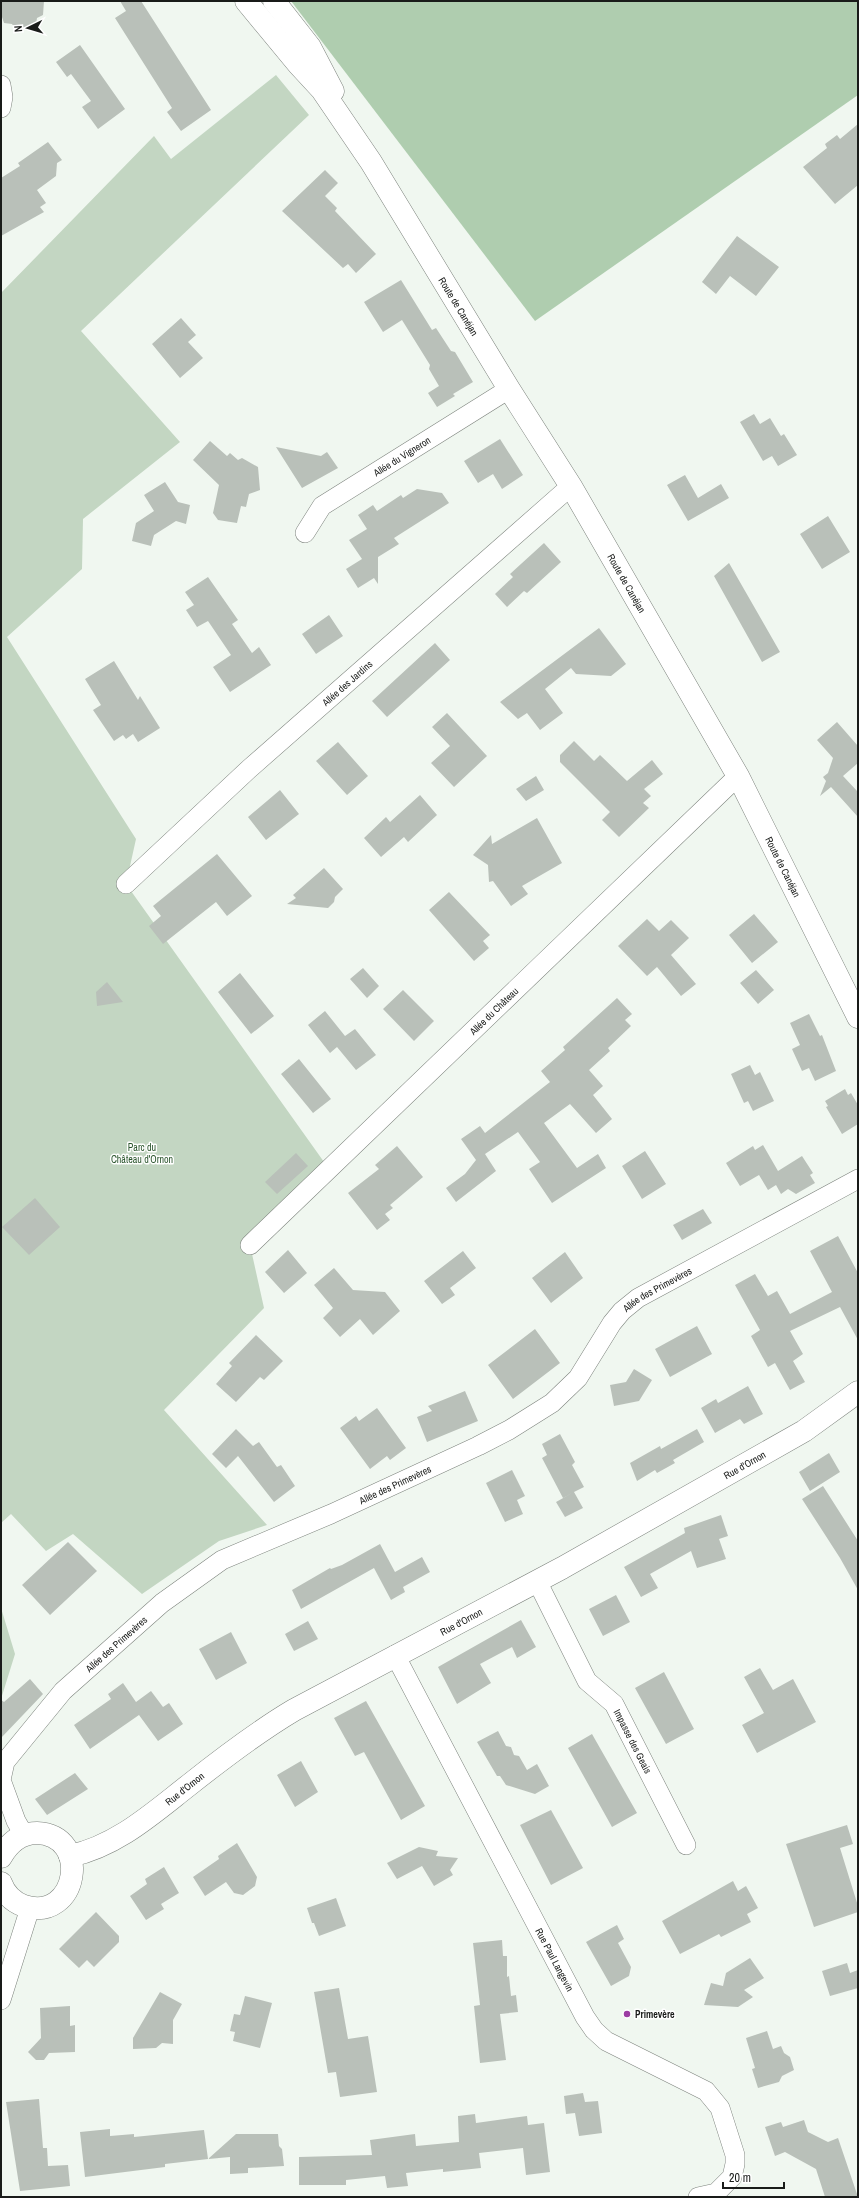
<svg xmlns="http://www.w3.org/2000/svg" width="859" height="2198" viewBox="0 0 859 2198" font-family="'Archivo Narrow',sans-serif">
	<rect width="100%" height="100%" fill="#f0f7f0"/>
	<path fill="#c3d6c2" d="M 276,75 L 309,115 L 81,331 L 180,442 L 83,519 L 82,569 L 7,637 L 136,839 L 126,884 L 329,1169 L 250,1245 L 264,1308 L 164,1410 L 267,1525 L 219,1541 L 142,1594 L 73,1534 L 46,1551 L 11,1514 L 1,1523 L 1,293 L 154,136 L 171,159 Z
		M 1,1608 L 15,1654 L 1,1699 Z"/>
	<path fill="#afcdaf" d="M 291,1 L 858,1 L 858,95 L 535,321 Z"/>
	<path fill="#b9c0b9" d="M 1,1 L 44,1 L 43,15 L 37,18 L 35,30 L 25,28 L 18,33 L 12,24 L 4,23 L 1,14 Z
		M 120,1 L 141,1 L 211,110 L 181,131 L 167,112 L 172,108 L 115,18 L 126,11 Z
		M 80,45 L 125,109 L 98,129 L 82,107 L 91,101 L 71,74 L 67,77 L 56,62 Z
		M 858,124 L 858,185 L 835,204 L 803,167 L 827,148 L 825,144 L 837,135 L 840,139 Z
		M 48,142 L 62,160 L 57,163 L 56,176 L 37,190 L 46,203 L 40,207 L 44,212 L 1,236 L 1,178 L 20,166 L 18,163 Z
		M 325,170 L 338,183 L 325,196 L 337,208 L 335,211 L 376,254 L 356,273 L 348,264 L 343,268 L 282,211 Z
		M 737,236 L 779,267 L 756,296 L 730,276 L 716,294 L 702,282 Z
		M 401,280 L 432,330 L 436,328 L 451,351 L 455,352 L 473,382 L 453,394 L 455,396 L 437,407 L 428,393 L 439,386 L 429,369 L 430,365 L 402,320 L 383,332 L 364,302 Z
		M 181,318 L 196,335 L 188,342 L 203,358 L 180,378 L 152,344 Z
		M 754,414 L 760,424 L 770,418 L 781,436 L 784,434 L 797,455 L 778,466 L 772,456 L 763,461 L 740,422 Z
		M 500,439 L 523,475 L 502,489 L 493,474 L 478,483 L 464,461 Z
		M 210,441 L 227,456 L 230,453 L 238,460 L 242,458 L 258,467 L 260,490 L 249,494 L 246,507 L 241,506 L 237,523 L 218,520 L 213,513 L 219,485 L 193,460 Z
		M 276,447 L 321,456 L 327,452 L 338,468 L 302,488 Z
		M 685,475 L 698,498 L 721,484 L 729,498 L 688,521 L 667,485 Z
		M 165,482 L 178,502 L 190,505 L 186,524 L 176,521 L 154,535 L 151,546 L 132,541 L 136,523 L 154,511 L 144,495 Z
		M 417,489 L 442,493 L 449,503 L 394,538 L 399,544 L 378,557 L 378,584 L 374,578 L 358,588 L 346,569 L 362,559 L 349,540 L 367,529 L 358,515 L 373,505 L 377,511 L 401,495 L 403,498 Z
		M 828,516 L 850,552 L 822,569 L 800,534 Z
		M 544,543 L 561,562 L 527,593 L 524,591 L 507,607 L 495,594 L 513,577 L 510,574 Z
		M 729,563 L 780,652 L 762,662 L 714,576 Z
		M 208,577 L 238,620 L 232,624 L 252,653 L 259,647 L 271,665 L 230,692 L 213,667 L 231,655 L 208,621 L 197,627 L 186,610 L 194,605 L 185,592 Z
		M 329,615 L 343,636 L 316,654 L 302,634 Z
		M 599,628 L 626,664 L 611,676 L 576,674 L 571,668 L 545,689 L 563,713 L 540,730 L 527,713 L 518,719 L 500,702 Z
		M 435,643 L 450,660 L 387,717 L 372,701 Z
		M 114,661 L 138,700 L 140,696 L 160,728 L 138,742 L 133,734 L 126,739 L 123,735 L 114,741 L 93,710 L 101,705 L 85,679 Z
		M 447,713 L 487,756 L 454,787 L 431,763 L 450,746 L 432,727 Z
		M 837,722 L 858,746 L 858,763 L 843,776 L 858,792 L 858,817 L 831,787 L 820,796 L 826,781 L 823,777 L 828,773 L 833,758 L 817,740 Z
		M 574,741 L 594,761 L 600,755 L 627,781 L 652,760 L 663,774 L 644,789 L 651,796 L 643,803 L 649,808 L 619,837 L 602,820 L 610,812 L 560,762 L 560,755 Z
		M 338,742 L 368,776 L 347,795 L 316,761 Z
		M 536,776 L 544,790 L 526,801 L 516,789 Z
		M 280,790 L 299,814 L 266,840 L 248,817 Z
		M 420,795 L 437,815 L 408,842 L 404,837 L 381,857 L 364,838 L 386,817 L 390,822 Z
		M 537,818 L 562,863 L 522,886 L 528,894 L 511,906 L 493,881 L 489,882 L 488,865 L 473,855 L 491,835 L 492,844 Z
		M 217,854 L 252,896 L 227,916 L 216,902 L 163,944 L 149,926 L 161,916 L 153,906 Z
		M 324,868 L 343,889 L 335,897 L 334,902 L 328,908 L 287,904 L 296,898 L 293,895 Z
		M 449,892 L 490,935 L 483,941 L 489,948 L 474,961 L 429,910 Z
		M 754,914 L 778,942 L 752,963 L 729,935 Z
		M 647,919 L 659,931 L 671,920 L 689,938 L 671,955 L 696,984 L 681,996 L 657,967 L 647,976 L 618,946 Z
		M 363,968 L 379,986 L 367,998 L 350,979 Z
		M 756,970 L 774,990 L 758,1004 L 740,983 Z
		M 240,973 L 274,1016 L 251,1034 L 218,992 Z
		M 107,982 L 123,1002 L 97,1006 L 96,992 Z
		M 403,990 L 434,1021 L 414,1041 L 383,1009 Z
		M 617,998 L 632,1014 L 625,1020 L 631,1026 L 608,1048 L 610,1051 L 589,1070 L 603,1086 L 593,1095 L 612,1119 L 596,1133 L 570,1104 L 544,1123 L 577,1168 L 598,1154 L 606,1168 L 552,1203 L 529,1169 L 540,1162 L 518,1132 L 485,1154 L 496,1171 L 456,1202 L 446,1188 L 465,1174 L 476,1160 L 461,1139 L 480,1126 L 485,1133 L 550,1082 L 541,1071 L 565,1050 L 563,1047 Z
		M 325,1011 L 345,1036 L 355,1029 L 376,1055 L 356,1070 L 337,1047 L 330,1053 L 308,1025 Z
		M 809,1014 L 820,1036 L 822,1035 L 836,1071 L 815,1081 L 809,1068 L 802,1071 L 792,1049 L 800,1045 L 790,1023 Z
		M 299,1059 L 331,1099 L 313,1113 L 281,1074 Z
		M 750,1065 L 755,1075 L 760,1072 L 774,1101 L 753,1111 L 748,1101 L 744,1103 L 731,1074 Z
		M 845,1089 L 848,1095 L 851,1093 L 858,1105 L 858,1124 L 842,1134 L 826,1107 L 828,1106 L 825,1101 Z
		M 763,1145 L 778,1171 L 802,1156 L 813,1173 L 810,1175 L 815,1183 L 796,1194 L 788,1189 L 781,1194 L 776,1185 L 768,1190 L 759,1175 L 740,1186 L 726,1163 L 753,1146 L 755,1150 Z
		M 397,1146 L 423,1177 L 390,1205 L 393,1208 L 385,1214 L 390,1220 L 377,1230 L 348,1193 L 379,1169 L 375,1165 Z
		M 645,1151 L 666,1184 L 642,1199 L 622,1166 Z
		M 296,1153 L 308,1166 L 277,1194 L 265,1182 Z
		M 35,1198 L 60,1227 L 29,1255 L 2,1227 Z
		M 703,1209 L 712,1223 L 682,1240 L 673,1225 Z
		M 838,1236 L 858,1273 L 858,1340 L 840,1307 L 790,1331 L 803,1354 L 793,1361 L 805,1382 L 790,1390 L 775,1363 L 768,1367 L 751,1336 L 760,1330 L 735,1285 L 755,1274 L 768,1296 L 777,1291 L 790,1314 L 832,1292 L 810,1251 Z
		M 288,1250 L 307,1273 L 284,1293 L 265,1272 Z
		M 463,1251 L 476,1268 L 450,1288 L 455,1295 L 442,1304 L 424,1281 Z
		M 565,1252 L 583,1278 L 551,1303 L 532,1278 Z
		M 334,1268 L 353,1290 L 385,1292 L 400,1311 L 373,1335 L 360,1319 L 340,1337 L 323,1318 L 333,1308 L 314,1285 Z
		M 697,1326 L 712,1354 L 670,1377 L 655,1349 Z
		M 535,1329 L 560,1363 L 513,1399 L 488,1365 Z
		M 256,1335 L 283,1361 L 264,1380 L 260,1377 L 236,1402 L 216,1384 L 232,1366 L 229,1363 Z
		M 634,1369 L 652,1380 L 639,1401 L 614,1406 L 610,1385 L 626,1382 Z
		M 748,1386 L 763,1414 L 744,1424 L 740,1419 L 715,1433 L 701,1408 L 716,1399 L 718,1403 Z
		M 465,1391 L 478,1421 L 427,1442 L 417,1417 L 432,1411 L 428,1406 Z
		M 377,1408 L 406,1448 L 390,1460 L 387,1456 L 370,1469 L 340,1428 L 356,1416 L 359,1421 Z
		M 236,1429 L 253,1446 L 259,1442 L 277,1467 L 281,1465 L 295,1486 L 274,1502 L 238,1456 L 226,1468 L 212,1454 Z
		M 697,1429 L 704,1442 L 673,1460 L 675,1463 L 657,1473 L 655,1470 L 637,1481 L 630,1463 L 660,1446 L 661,1449 Z
		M 560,1434 L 575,1462 L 572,1465 L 584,1487 L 574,1492 L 583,1508 L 565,1517 L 556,1502 L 574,1492 L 563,1498 L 542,1458 L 547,1455 L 542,1444 Z
		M 829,1453 L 840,1472 L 810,1491 L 799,1472 Z
		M 512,1470 L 525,1496 L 517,1500 L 523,1514 L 505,1522 L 486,1483 Z
		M 823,1486 L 858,1541 L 858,1590 L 840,1558 L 802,1499 Z
		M 721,1515 L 728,1536 L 719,1539 L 726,1559 L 697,1568 L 691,1551 L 650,1574 L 658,1588 L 641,1597 L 624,1567 L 685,1533 L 684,1528 Z
		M 68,1542 L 97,1571 L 50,1615 L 22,1585 Z
		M 380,1544 L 395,1572 L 422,1557 L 430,1572 L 403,1587 L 405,1592 L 391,1600 L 374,1568 L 301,1609 L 292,1590 L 330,1568 L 331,1569 L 342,1565 Z
		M 616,1595 L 630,1622 L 603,1636 L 589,1609 Z
		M 521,1620 L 536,1647 L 517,1658 L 512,1647 L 480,1664 L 491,1683 L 457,1704 L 438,1667 Z
		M 308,1621 L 318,1639 L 294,1651 L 285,1634 Z
		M 231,1632 L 247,1663 L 216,1680 L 199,1649 Z
		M 760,1668 L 773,1690 L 793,1679 L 816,1722 L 757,1753 L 742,1725 L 764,1713 L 744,1677 Z
		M 664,1672 L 694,1729 L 666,1744 L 635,1688 Z
		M 30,1679 L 43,1694 L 1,1738 L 1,1700 L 4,1702 Z
		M 123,1683 L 136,1702 L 151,1691 L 163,1707 L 169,1703 L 183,1724 L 158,1741 L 139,1715 L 90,1749 L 74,1725 L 111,1699 L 108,1694 Z
		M 366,1701 L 425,1806 L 401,1820 L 364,1752 L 355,1756 L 334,1718 Z
		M 498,1731 L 506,1746 L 511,1747 L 514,1755 L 519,1756 L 527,1770 L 537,1764 L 549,1786 L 535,1794 L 506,1785 L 500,1776 L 497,1776 L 477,1742 Z
		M 592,1734 L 637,1813 L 612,1827 L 568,1748 Z
		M 301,1761 L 318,1792 L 295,1807 L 277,1775 Z
		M 75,1773 L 88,1789 L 47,1815 L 35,1799 Z
		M 551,1810 L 583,1868 L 551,1885 L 520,1825 Z
		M 847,1825 L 853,1844 L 840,1848 L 858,1906 L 858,1912 L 814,1927 L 786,1844 Z
		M 237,1843 L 257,1877 L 255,1886 L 243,1895 L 234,1893 L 226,1882 L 205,1896 L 193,1877 L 219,1859 L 218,1856 Z
		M 419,1847 L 438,1851 L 436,1856 L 458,1858 L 450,1870 L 453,1875 L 434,1886 L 422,1866 L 397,1879 L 387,1863 Z
		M 164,1867 L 179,1893 L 161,1904 L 164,1909 L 146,1920 L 130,1896 L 147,1884 L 145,1879 Z
		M 733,1881 L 738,1891 L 746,1886 L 758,1908 L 747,1914 L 751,1922 L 721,1937 L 719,1934 L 680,1954 L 662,1921 Z
		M 336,1898 L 346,1926 L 319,1936 L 314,1923 L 312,1923 L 307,1908 Z
		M 96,1912 L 119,1936 L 119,1942 L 94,1967 L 87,1960 L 79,1968 L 59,1949 Z
		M 617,1925 L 624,1939 L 618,1943 L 631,1967 L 629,1976 L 611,1986 L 586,1942 Z
		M 502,1940 L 503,1956 L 507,1956 L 507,1977 L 509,1976 L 511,1996 L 516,1995 L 518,2012 L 500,2014 L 506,2060 L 480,2063 L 474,2006 L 480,2005 L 473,1943 Z
		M 750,1958 L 764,1978 L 744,1990 L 753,1997 L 738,2007 L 704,2005 L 711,1983 L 723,1986 L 726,1973 Z
		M 847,1963 L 850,1973 L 858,1970 L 858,1988 L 830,1996 L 822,1971 Z
		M 339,1988 L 348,2039 L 368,2036 L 377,2092 L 340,2097 L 336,2072 L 328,2073 L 314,1992 Z
		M 160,1992 L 182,2004 L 173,2020 L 173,2044 L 162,2043 L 156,2048 L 133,2049 L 133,2038 Z
		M 245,1996 L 272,2003 L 260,2048 L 233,2041 L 235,2032 L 230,2031 L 234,2014 L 240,2015 Z
		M 70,2006 L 70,2026 L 75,2025 L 75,2052 L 49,2053 L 44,2060 L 36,2060 L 28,2052 L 41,2038 L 40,2008 Z
		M 767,2031 L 773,2049 L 781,2046 L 784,2053 L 790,2057 L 794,2070 L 782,2076 L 779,2082 L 758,2088 L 752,2069 L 755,2068 L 746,2038 Z
		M 583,2093 L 585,2102 L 598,2101 L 602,2133 L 579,2136 L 575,2113 L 566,2114 L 564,2096 Z
		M 39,2099 L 43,2148 L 47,2148 L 48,2166 L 68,2165 L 70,2186 L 20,2191 L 6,2102 Z
		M 475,2114 L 476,2123 L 527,2116 L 528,2125 L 544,2123 L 550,2172 L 526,2175 L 523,2148 L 479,2153 L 481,2168 L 443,2172 L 443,2169 L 406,2173 L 408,2186 L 387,2188 L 385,2176 L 346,2180 L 346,2185 L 299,2185 L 299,2157 L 372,2155 L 370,2140 L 415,2134 L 416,2146 L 459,2142 L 458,2116 Z
		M 804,2120 L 808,2132 L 828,2142 L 838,2138 L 858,2197 L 825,2197 L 816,2169 L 785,2152 L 775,2156 L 765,2127 L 781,2122 L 783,2127 Z
		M 110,2129 L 110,2136 L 134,2134 L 134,2137 L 204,2130 L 208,2159 L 165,2164 L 165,2167 L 85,2177 L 80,2132 Z
		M 236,2134 L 278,2134 L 279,2146 L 282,2149 L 284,2166 L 248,2168 L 248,2173 L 230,2174 L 230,2157 L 208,2159 Z"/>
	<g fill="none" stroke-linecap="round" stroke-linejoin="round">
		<g stroke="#7d837d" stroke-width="20">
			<g id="minor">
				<path d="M 1,85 L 3,97 L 1,108"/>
				<path id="s1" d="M 305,533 L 322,506 L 509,389"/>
				<path id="s2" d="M 126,884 L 249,769 L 563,493 L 572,488"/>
				<path id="s3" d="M 250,1245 L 738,776"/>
				<path id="s4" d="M 537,1581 L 587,1681 L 614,1704 L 686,1845"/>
				<path id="s5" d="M 395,1655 L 585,2017 L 594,2030 L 606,2041 L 706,2091 L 720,2108 L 735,2155 L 735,2164 L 732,2177 L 716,2193 L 698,2197"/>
				<path id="s6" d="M 24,1835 L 16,1821 L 1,1780 L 5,1762 L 63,1691 L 162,1603 L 222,1560 L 331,1514 L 478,1446 L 509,1430 L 552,1403 L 578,1378 L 612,1323 L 622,1311 L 638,1298 L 858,1179"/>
				<path d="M 1,2000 L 30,1908"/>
			</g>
		</g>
		<g stroke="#7d837d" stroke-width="23">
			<g id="tertiary">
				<path id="s7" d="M 246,1 L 298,64 L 322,90 L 371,162 L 509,389 L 572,488 L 738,776 L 858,1017"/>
				<path d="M 274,1 L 310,47 L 333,91"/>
				<path id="s8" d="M 70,1856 C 117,1846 153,1813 189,1785 C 223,1758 257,1732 294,1710 L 562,1568 L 804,1431 L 858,1392"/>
				<path d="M 1,1857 C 9,1843 20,1833 37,1833 C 92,1835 78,1923 24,1906 C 13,1902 5,1894 1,1883"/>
			</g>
		</g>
		<use href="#minor" stroke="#fff" stroke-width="19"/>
		<use href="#tertiary" stroke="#fff" stroke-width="22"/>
	</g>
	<circle fill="#9c3ca3" stroke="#fff" stroke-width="1.5" cx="627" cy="2014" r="4"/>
	<g text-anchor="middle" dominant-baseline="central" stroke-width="3" stroke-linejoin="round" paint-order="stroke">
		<g font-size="10" fill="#191b19" stroke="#fff">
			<text stroke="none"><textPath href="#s7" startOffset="373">Route de Canéjan</textPath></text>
			<text stroke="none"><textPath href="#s1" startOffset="126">Allée du Vigneron</textPath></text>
			<text stroke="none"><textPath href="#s7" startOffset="697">Route de Canéjan</textPath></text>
			<text stroke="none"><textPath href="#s2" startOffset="299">Allée des Jardins</textPath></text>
			<text stroke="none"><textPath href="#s7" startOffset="1021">Route de Canéjan</textPath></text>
			<text stroke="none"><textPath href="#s3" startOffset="338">Allée du Château</textPath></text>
			<text stroke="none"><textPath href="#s6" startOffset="900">Allée des Primevères</textPath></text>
			<text stroke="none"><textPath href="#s8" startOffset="782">Rue d'Ornon</textPath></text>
			<text stroke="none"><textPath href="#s6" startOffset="565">Allée des Primevères</textPath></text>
			<text stroke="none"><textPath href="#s8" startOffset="458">Rue d'Ornon</textPath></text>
			<text stroke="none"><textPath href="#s6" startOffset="241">Allée des Primevères</textPath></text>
			<text stroke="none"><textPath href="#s4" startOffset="189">Impasse des Geais</textPath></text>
			<text stroke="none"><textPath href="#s8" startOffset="134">Rue d'Ornon</textPath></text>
			<text stroke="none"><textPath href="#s5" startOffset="344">Rue Paul Langevin</textPath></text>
		</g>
		<g font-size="10" fill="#2a552c" stroke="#fff">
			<text x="142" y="1147">Parc du<tspan x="142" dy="12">Château d'Ornon</tspan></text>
		</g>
		<g font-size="10" font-weight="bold" fill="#191b19" stroke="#fff" text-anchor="start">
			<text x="635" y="2014">Primevère</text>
		</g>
	</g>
	<rect width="859" height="2198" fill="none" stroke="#191b19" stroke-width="4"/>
	<g transform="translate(28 28) rotate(265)" stroke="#ffffff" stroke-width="3" paint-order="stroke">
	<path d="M0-3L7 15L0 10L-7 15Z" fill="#191b19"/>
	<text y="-6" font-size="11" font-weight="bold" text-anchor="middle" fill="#191b19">N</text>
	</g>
	<path d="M723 2182v6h61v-6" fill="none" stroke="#191b19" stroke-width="2"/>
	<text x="729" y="2182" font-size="12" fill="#191b19" stroke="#ffffff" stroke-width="3" paint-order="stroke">20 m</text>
</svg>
